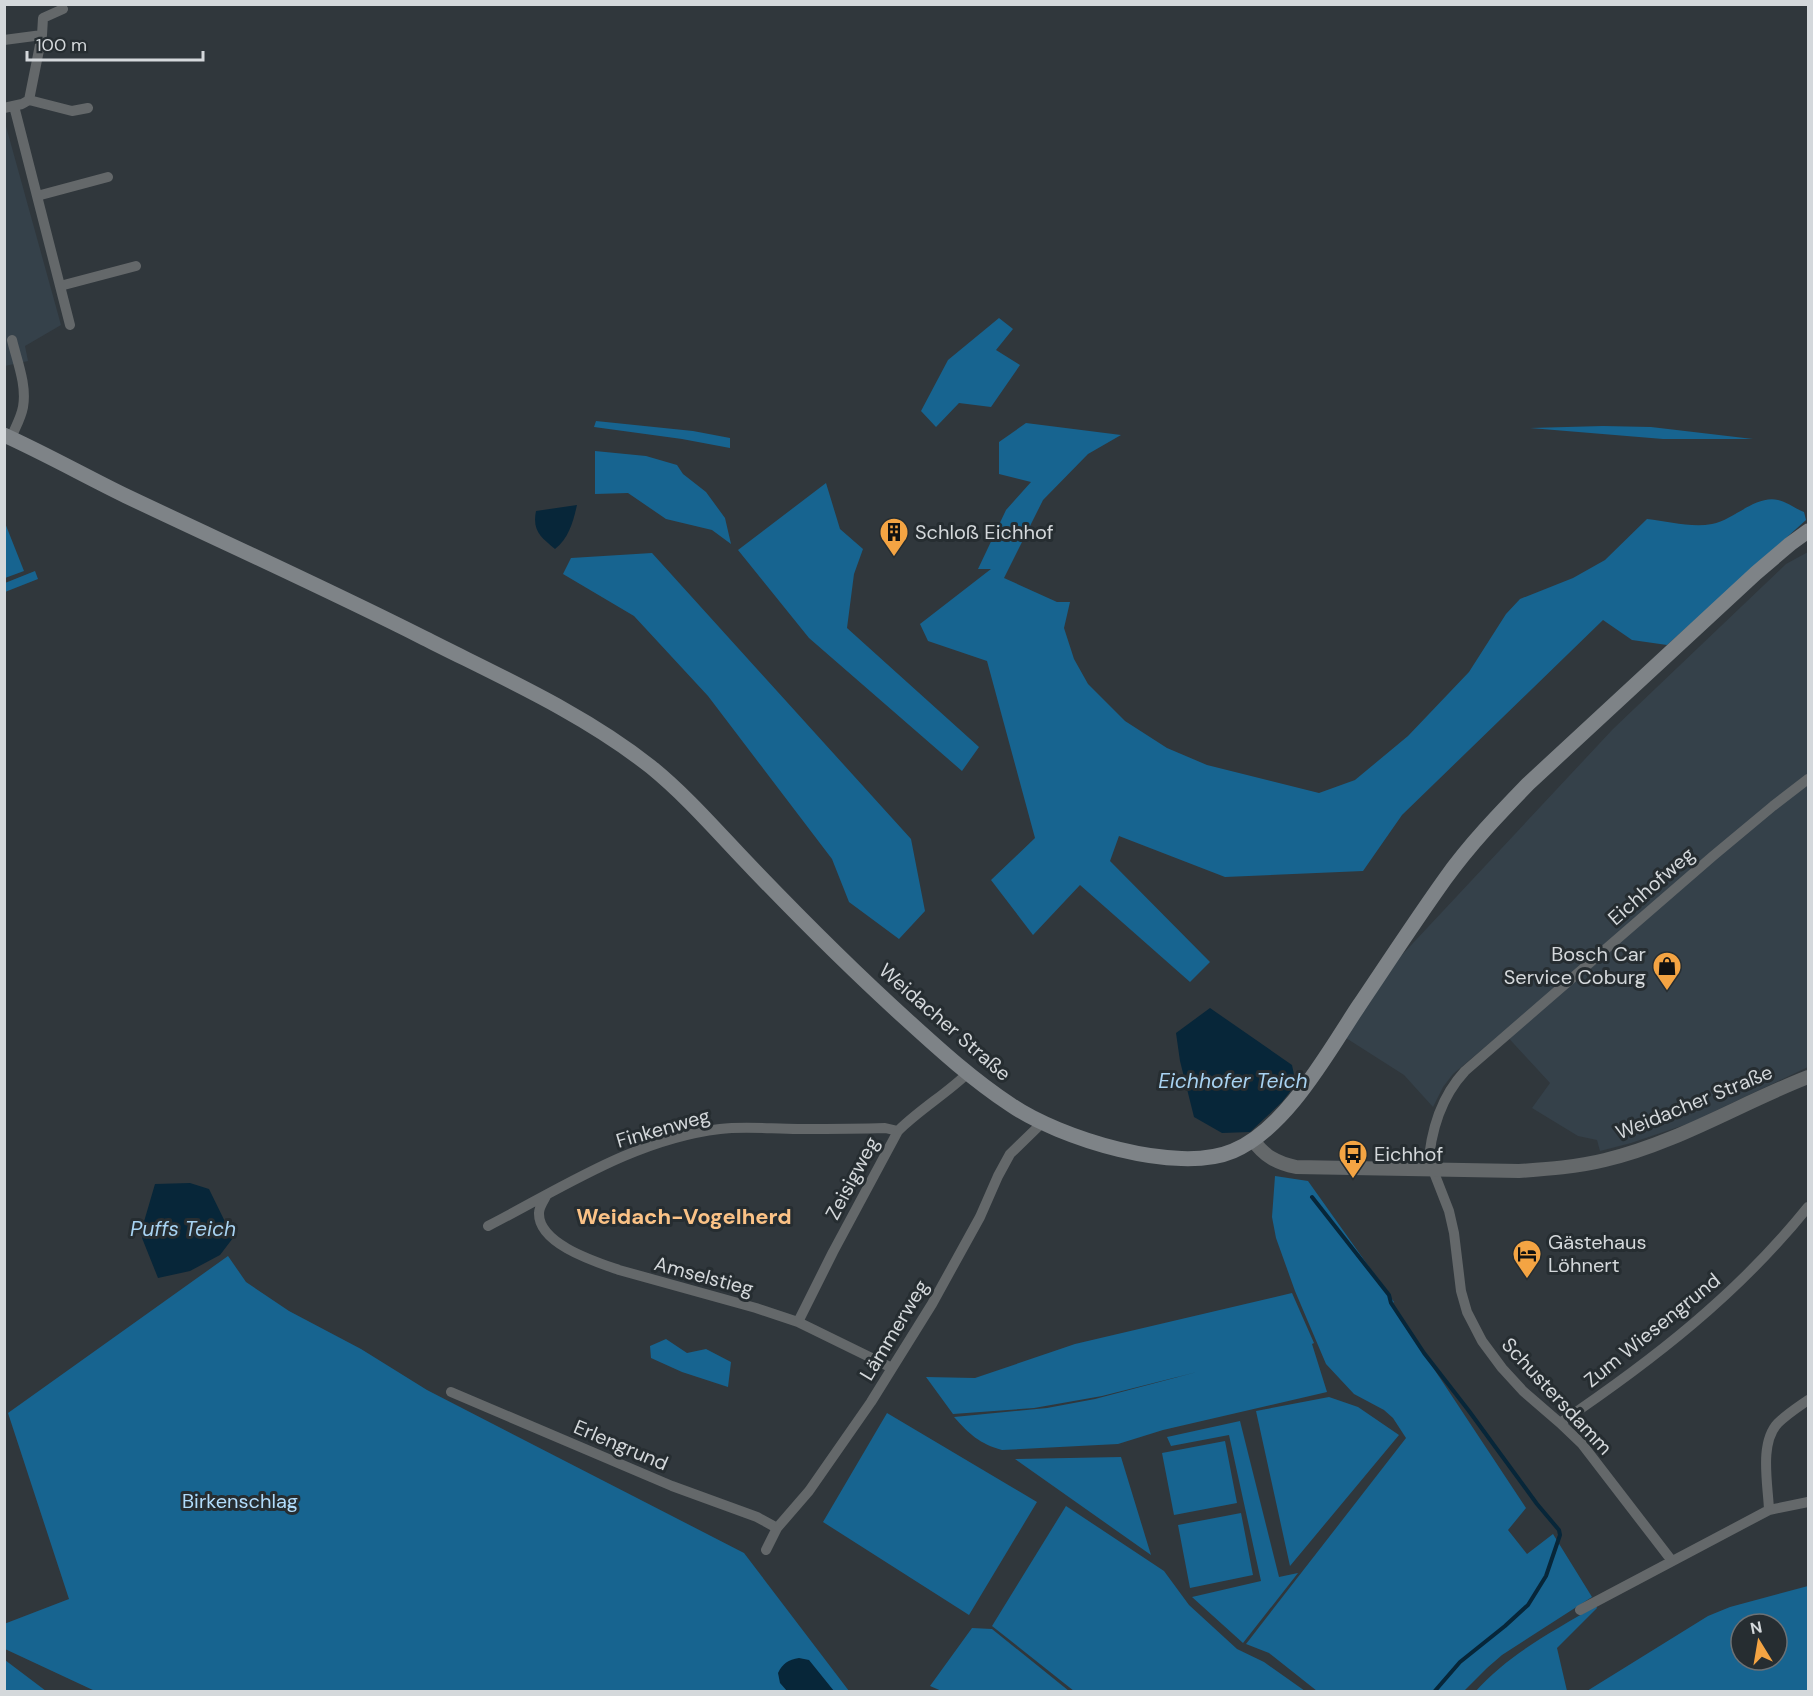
<svg xmlns="http://www.w3.org/2000/svg" width="1813" height="1696" viewBox="0 0 1813 1696" font-family="'DM Sans',sans-serif">
	<rect width="100%" height="100%" fill="#30373c"/>
	<path fill="#35414a" d="M 4,119 L 61,325 L 25,346 L 28,361 L 5,366 Z
		M 1808,552 L 1808,1067 L 1690,1123 L 1631,1143 L 1600,1151 L 1597,1140 L 1578,1136 L 1532,1108 L 1550,1083 L 1503,1032 L 1453,1074 L 1443,1087 L 1433,1107 L 1404,1075 L 1346,1038 L 1400,957 L 1613,729 L 1786,564 Z"/>
	<path fill="#176490" fill-rule="evenodd" d="M 999,318 L 1013,329 L 996,350 L 1020,365 L 991,407 L 959,403 L 936,427 L 921,411 L 948,360 Z
		M 596,421 L 693,431 L 730,438 L 730,448 L 682,439 L 594,427 Z
		M 1026,423 L 1121,435 L 1088,454 L 1043,500 L 1004,578 L 1057,602 L 1070,602 L 1064,628 L 1074,659 L 1088,684 L 1125,721 L 1167,748 L 1207,765 L 1319,793 L 1355,780 L 1408,736 L 1469,672 L 1506,614 L 1520,599 L 1573,578 L 1605,560 L 1647,519 C 1668,521 1691,528 1712,524 C 1734,520 1755,495 1778,500 C 1787,502 1796,509 1804,512 L 1806,520 L 1667,645 L 1632,640 L 1603,620 L 1402,815 L 1363,871 L 1225,877 L 1119,836 L 1110,861 L 1210,962 L 1190,982 L 1080,885 L 1033,935 L 991,880 L 1035,838 L 987,661 L 928,641 L 920,624 L 991,569 L 978,569 L 1006,510 L 1031,482 L 999,474 L 999,442 Z
		M 1603,426 L 1651,427 L 1753,439 L 1663,439 L 1530,428 Z
		M 595,451 L 646,456 L 677,465 L 683,474 L 706,492 L 725,518 L 731,544 L 712,530 L 666,519 L 628,493 L 595,494 Z
		M 826,483 L 840,529 L 863,549 L 854,574 L 847,628 L 979,747 L 962,771 L 809,638 L 738,550 Z
		M 5,523 L 24,571 L 5,578 L 4,578 Z
		M 652,553 L 911,839 L 925,911 L 899,939 L 849,902 L 832,859 L 708,696 L 634,616 L 563,574 L 571,558 Z
		M 35,571 L 38,579 L 5,592 L 5,583 Z
		M 1275,1176 L 1308,1181 L 1394,1302 L 1391,1304 L 1526,1508 L 1508,1530 L 1527,1554 L 1553,1534 L 1592,1597 L 1502,1655 L 1487,1668 L 1464,1691 L 1317,1691 L 1269,1653 L 1246,1644 L 1406,1438 L 1393,1418 L 1384,1410 L 1354,1394 L 1326,1364 L 1295,1291 L 1276,1238 L 1272,1217 Z
		M 228,1256 L 246,1282 L 289,1311 L 361,1349 L 427,1390 L 744,1553 L 849,1691 L 95,1691 L 5,1649 L 4,1624 L 69,1599 L 8,1413 Z
		M 1292,1293 L 1314,1343 L 1312,1344 L 1327,1392 L 1163,1430 L 1118,1444 L 1002,1450 C 980,1444 969,1434 954,1417 L 1047,1408 L 1095,1399 L 1197,1372 L 1102,1396 L 1034,1408 L 953,1414 L 926,1377 L 975,1378 L 1075,1344 Z
		M 666,1339 L 687,1353 L 706,1349 L 731,1362 L 728,1387 L 682,1372 L 651,1358 L 650,1346 Z
		M 1329,1397 L 1358,1407 L 1399,1435 L 1290,1566 L 1256,1411 Z
		M 887,1413 L 1037,1502 L 969,1615 L 823,1522 Z
		M 1240,1421 L 1279,1577 L 1298,1573 L 1243,1643 L 1192,1597 L 1261,1581 L 1229,1435 L 1171,1446 L 1167,1437 Z
		M 1225,1441 L 1237,1503 L 1174,1515 L 1162,1453 Z
		M 1121,1457 L 1151,1555 L 1015,1459 Z
		M 1066,1506 L 1164,1571 L 1189,1605 L 1237,1649 L 1264,1662 L 1305,1691 L 1074,1691 L 992,1626 Z
		M 1241,1513 L 1253,1575 L 1190,1588 L 1178,1525 Z
		M 1808,1586 L 1808,1691 L 1587,1691 L 1708,1616 L 1730,1607 ZM 1741,1624 L 1777,1624 L 1777,1660 L 1741,1660 Z
		M 1596,1606 L 1597,1608 L 1557,1648 L 1567,1691 L 1475,1692 C 1509,1654 1553,1631 1596,1606 Z
		M 972,1628 L 992,1629 L 1069,1691 L 944,1692 L 930,1686 Z
		M 4,1660 L 5,1660 L 46,1691 L 5,1691 Z"/>
	<path fill="#072639" d="M 577,505 C 573,522 569,538 555,549 C 541,537 532,531 536,511 Z
		M 1210,1008 L 1292,1065 L 1296,1084 L 1282,1102 L 1250,1132 L 1222,1133 L 1194,1117 L 1180,1061 L 1176,1033 Z
		M 190,1183 L 209,1189 L 233,1238 L 220,1255 L 190,1271 L 158,1278 L 142,1238 L 143,1225 L 155,1184 Z
		M 799,1658 L 809,1660 L 834,1691 L 787,1691 L 780,1683 L 778,1673 C 783,1663 788,1660 799,1658 Z"/>
	<g fill="none" stroke-linecap="round" stroke-linejoin="round">
		<path stroke="#072639" stroke-width="4" d="M 1312,1197 L 1389,1295 L 1391,1303 L 1424,1353 L 1469,1411 L 1537,1504 L 1559,1530 L 1560,1535 L 1546,1576 L 1528,1605 L 1505,1626 L 1460,1662 L 1434,1692"/>
		<path stroke="#64686a" stroke-width="10" d="M 4,40 L 42,35
			M 29,100 L 72,111 L 88,108
			M 14,106 L 70,325
			M 4,108 L 22,104 L 29,100 L 42,35 L 43,18 L 63,9
			M 37,196 L 108,177
			M 60,286 L 136,266
			M 11,438 C 15,428 21,418 23,407 C 27,385 17,361 12,340
			M 1428,1170 C 1430,1133 1440,1098 1465,1071 L 1713,856 L 1773,806 L 1808,779
			M 1433,1170 L 1449,1211 L 1454,1233 L 1461,1291 L 1467,1312 L 1482,1341 L 1502,1368 L 1523,1391 L 1560,1423 L 1582,1444 L 1672,1561
			M 546,1196 C 543,1202 539,1207 539,1213 C 538,1244 596,1262 619,1270 L 756,1308 L 798,1322 L 892,1368
			M 488,1226 C 562,1188 635,1139 720,1129 C 745,1126 772,1129 798,1129 C 827,1129 856,1129 885,1128 L 898,1131
			M 798,1322 L 833,1252 L 898,1131 C 919,1110 946,1094 968,1073
			M 451,1392 L 672,1486 L 757,1517 L 777,1528
			M 1560,1423 C 1653,1360 1738,1294 1808,1207
			M 1769,1510 C 1768,1484 1759,1443 1778,1423 C 1787,1414 1798,1407 1808,1400
			M 766,1550 L 777,1528 L 809,1491 L 871,1402 L 932,1304 L 980,1217 L 998,1176 L 1010,1154 L 1042,1123
			M 1580,1610 L 1769,1510 L 1808,1502"/>
		<path stroke="#64686a" stroke-width="14" d="M 1253,1140 C 1264,1156 1277,1163 1296,1167 L 1519,1171 C 1548,1169 1577,1167 1605,1160 C 1677,1143 1741,1103 1808,1077"/>
		<path stroke="#7e8387" stroke-width="15" d="M 4,435 C 46,454 85,476 126,496 C 225,543 325,588 424,638 C 501,677 583,713 651,767 C 689,798 720,835 754,870 C 803,921 853,971 906,1019 C 940,1050 973,1080 1011,1105 C 1059,1138 1177,1175 1233,1151 C 1286,1129 1327,1054 1358,1007 C 1387,964 1415,921 1445,879 C 1470,844 1499,814 1528,784 L 1756,573 L 1790,544 L 1808,531"/>
	</g>
	<defs>
		<g id="building-pin" transform="scale(1.5)"><path d="M0 17L-7.5 6A9.5 9.5 0 1 1 7.5 6Z" fill="#f4a443" stroke="#262d31"/><path d="M-4-6H4V6H1V3H-1V6H-4ZM-2.5-4.3h1.7v1.8h-1.7ZM.8-4.3h1.7v1.8H.8ZM-2.5-1h1.7V.8h-1.7ZM.8-1h1.7V.8H.8Z" fill="#111"/></g>
		<g id="shop-pin" transform="scale(1.5)"><path d="M0 17L-7.5 6A9.5 9.5 0 1 1 7.5 6Z" fill="#f4a443" stroke="#262d31"/><path d="M-5-2.5h2.3a2.7 3.5 0 0 1 5.4 0H5L5.5 6h-11ZM-1.5-2.5h3a1.5 2.3 0 0 0-3 0Z" fill="#111"/></g>
		<g id="bus-pin" transform="scale(1.5)"><path d="M0 17L-7.5 6A9.5 9.5 0 1 1 7.5 6Z" fill="#f4a443" stroke="#262d31"/><path d="M-5-6H5V4H4V6H2V4H-2V6H-4V4H-5ZM-3.5-4V0h7V-4ZM-3.5 1.2v1.5H-2V1.2ZM2 1.2v1.5H3.5V1.2Z" fill="#111"/></g>
		<g id="hotel-pin" transform="scale(1.5)"><path d="M0 17L-7.5 6A9.5 9.5 0 1 1 7.5 6Z" fill="#f4a443" stroke="#262d31"/><path d="M-6-4.5h1.5V1H6V5H4.5V3h-9V5H-6ZM-4 0a1.8 1.8 0 1 1 3.6 0ZM.5 0V-2.5h3Q6-2.5 6 0Z" fill="#111"/></g>
	</defs>
	<g fill-rule="evenodd">
		<use href="#building-pin" x="894" y="532"/>
		<use href="#shop-pin" x="1667" y="966"/>
		<use href="#bus-pin" x="1353" y="1154"/>
		<use href="#hotel-pin" x="1527" y="1254"/>
	</g>
	<g text-anchor="middle" dominant-baseline="central" stroke-width="6" stroke-linejoin="round" paint-order="stroke">
		<g font-size="20" fill="#d4d8db" stroke="#262d31" text-anchor="start">
			<text x="915" y="532">Schloß Eichhof</text>
			<text x="1646" y="954" text-anchor="end">Bosch Car<tspan x="1646" dy="23">Service Coburg</tspan></text>
			<text x="1374" y="1154">Eichhof</text>
			<text x="1548" y="1242">Gästehaus<tspan x="1548" dy="23">Löhnert</tspan></text>
		</g>
		<g font-size="20" fill="#d4d8db" stroke="#262d31">
			<text transform="translate(1651 886) rotate(-41)">Eichhofweg</text>
			<text transform="translate(945 1022) rotate(41)">Weidacher Straße</text>
			<text transform="translate(1694 1102) rotate(-22)">Weidacher Straße</text>
			<text transform="translate(663 1128) rotate(-16)">Finkenweg</text>
			<text transform="translate(852 1178) rotate(-62)">Zeisigweg</text>
			<text transform="translate(704 1276) rotate(15)">Amselstieg</text>
			<text transform="translate(894 1330) rotate(-59)">Lämmerweg</text>
			<text transform="translate(1652 1330) rotate(-39)">Zum Wiesengrund</text>
			<text transform="translate(1557 1396) rotate(47)">Schustersdamm</text>
			<text transform="translate(621 1445) rotate(23)">Erlengrund</text>
		</g>
		<g font-size="20" fill="#b1dcfb" stroke="#262d31">
			<text x="240" y="1501">Birkenschlag</text>
		</g>
		<g font-size="21" font-style="italic" fill="#a8d3f2" stroke="#262d31">
			<text x="1233" y="1081">Eichhofer Teich</text>
			<text x="183" y="1229">Puffs Teich</text>
		</g>
		<g font-size="22" font-weight="bold" fill="#fbc286" stroke="#262d31">
			<text x="684" y="1216">Weidach-Vogelherd</text>
		</g>
	</g>
	<rect width="1813" height="1696" fill="none" stroke="#d4d8db" stroke-width="12"/>
	<g transform="translate(1759 1642) rotate(349)"><circle r="28" fill="#262d31" stroke="#6c7175" stroke-width="1.5"/>
	<path d="M0-4.5L10 22L0 15L-10 22Z" fill="#f4a443"/>
	<text y="-9" font-size="16" font-weight="bold" text-anchor="middle" fill="#d4d8db">N</text>
	</g>
	<path d="M27 51v9h176v-9" fill="none" stroke="#d4d8db" stroke-width="3"/>
	<text x="36" y="51" font-size="18" fill="#d4d8db" stroke="#262d31" stroke-width="4.5" paint-order="stroke">100 m</text>
</svg>
